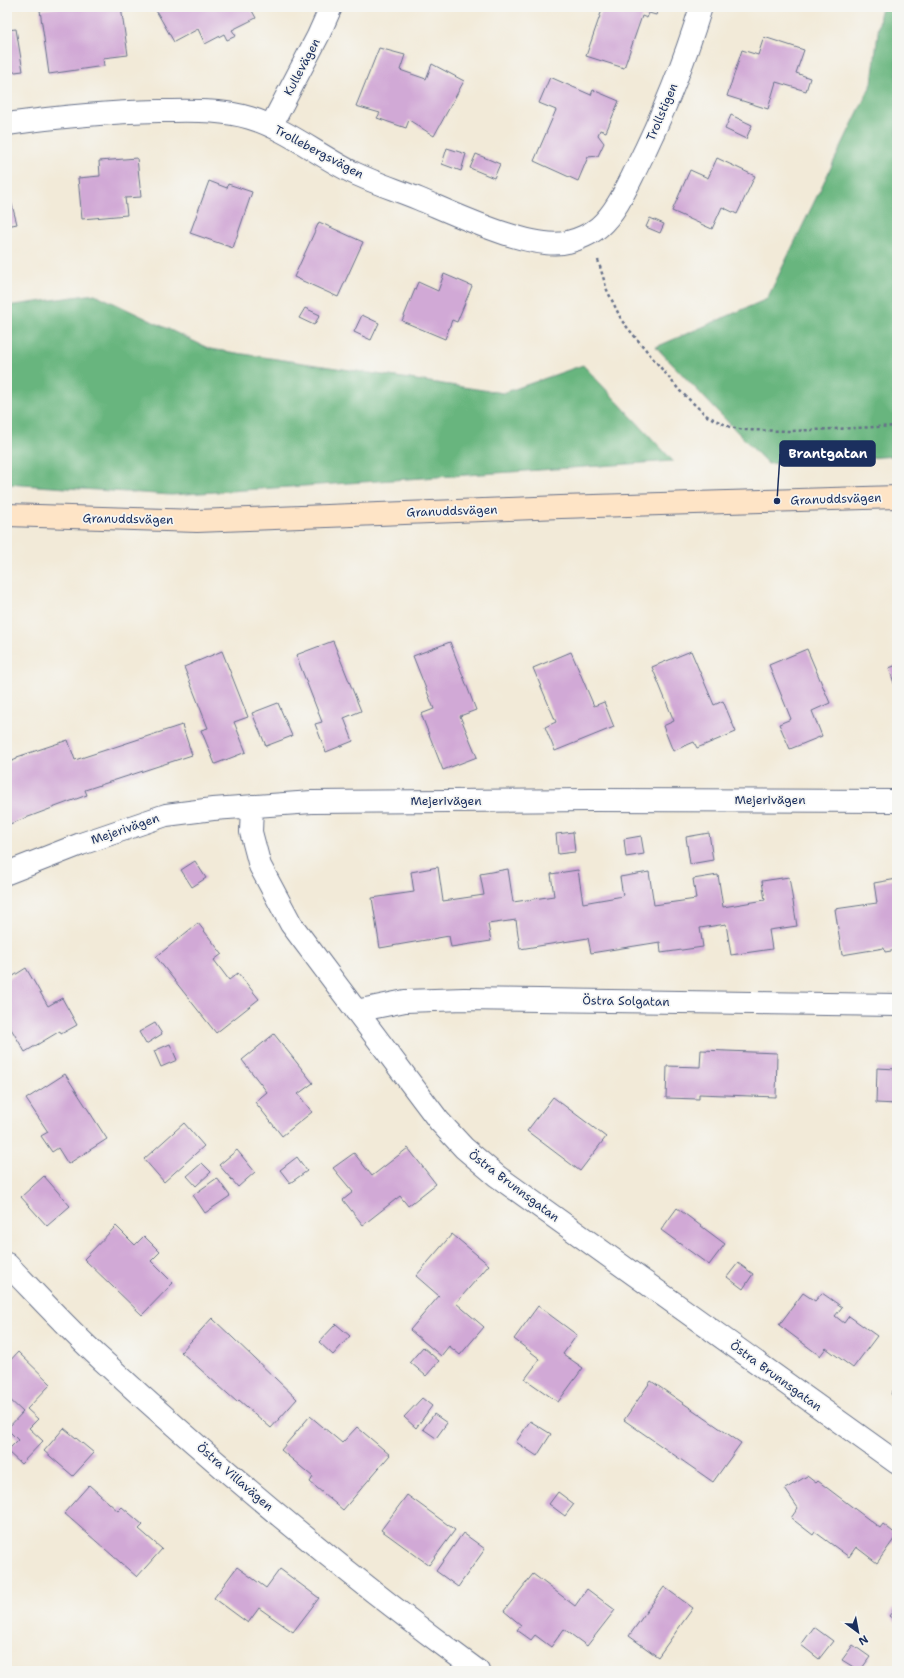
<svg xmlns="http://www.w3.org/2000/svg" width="904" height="1678" viewBox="0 0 904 1678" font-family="'Shantell Sans',sans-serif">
	<rect width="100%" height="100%" fill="#f6f6f2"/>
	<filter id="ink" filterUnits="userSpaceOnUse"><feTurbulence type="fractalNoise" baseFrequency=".025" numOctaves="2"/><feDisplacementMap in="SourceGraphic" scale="8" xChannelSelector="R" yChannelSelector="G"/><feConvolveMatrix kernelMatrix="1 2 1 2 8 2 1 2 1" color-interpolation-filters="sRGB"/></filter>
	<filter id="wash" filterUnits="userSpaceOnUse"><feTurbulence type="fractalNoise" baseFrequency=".012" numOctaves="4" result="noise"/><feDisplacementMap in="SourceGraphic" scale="16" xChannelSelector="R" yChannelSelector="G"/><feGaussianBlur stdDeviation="0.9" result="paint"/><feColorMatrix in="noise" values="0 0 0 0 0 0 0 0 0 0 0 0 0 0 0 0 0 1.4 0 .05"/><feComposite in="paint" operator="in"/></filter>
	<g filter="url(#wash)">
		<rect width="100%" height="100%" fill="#f2ead8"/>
		<path fill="#67b57e" stroke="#41726e" d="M 881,7 L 897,7 L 897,456 L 768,464 L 656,347 L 767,299 L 872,83 Z
			M 95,294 L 210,349 L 503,393 L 583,365 L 673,461 L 171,495 L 7,484 L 7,306 Z"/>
		<g id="blocks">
			<path fill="#d1a9d6" d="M 62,7 L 121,7 L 128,55 L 103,58 L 104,66 L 49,74 L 40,10 Z
				M 154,7 L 250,7 L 256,18 L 232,30 L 236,36 L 227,40 L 224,34 L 205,44 L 198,29 L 174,42 Z
				M 603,7 L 659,7 L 656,15 L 649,13 L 647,18 L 642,16 L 624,68 L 586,56 Z
				M 16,29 L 23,71 L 7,73 L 7,30 Z
				M 764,37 L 804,50 L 796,73 L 810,78 L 806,91 L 776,82 L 768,109 L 727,96 L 742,50 L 758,55 Z
				M 379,48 L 405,55 L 400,70 L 426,79 L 432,64 L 464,81 L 434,136 L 409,120 L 406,128 L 377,118 L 380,113 L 356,106 Z
				M 550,77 L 591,95 L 593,90 L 619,101 L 606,132 L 600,130 L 598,135 L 604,143 L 598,156 L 588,157 L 578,181 L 534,161 L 556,110 L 539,103 Z
				M 731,115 L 752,125 L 746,139 L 725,129 Z
				M 447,148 L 466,154 L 461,171 L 442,164 Z
				M 476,154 L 500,164 L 494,178 L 470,168 Z
				M 137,158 L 141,197 L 125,198 L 127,215 L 82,219 L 78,178 L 100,176 L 99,161 Z
				M 717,158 L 755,176 L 737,214 L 722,207 L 712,229 L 672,211 L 690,170 L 708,178 Z
				M 209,181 L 227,188 L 228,184 L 252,192 L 233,248 L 190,233 Z
				M 7,186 L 17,224 L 7,226 Z
				M 650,218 L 664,224 L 660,233 L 646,227 Z
				M 319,222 L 363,242 L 338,297 L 294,277 Z
				M 444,274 L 472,286 L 457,322 L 452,320 L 445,339 L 402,321 L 418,282 L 438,291 Z
				M 305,308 L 320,315 L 314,325 L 299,318 Z
				M 362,315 L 379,323 L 371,340 L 354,332 Z
				M 333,641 L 361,711 L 344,718 L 353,741 L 326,752 L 315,724 L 322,722 L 296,655 Z
				M 450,642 L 476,710 L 460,716 L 477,757 L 443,770 L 421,714 L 434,709 L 413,656 Z
				M 807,649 L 830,703 L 812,711 L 822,736 L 790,749 L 779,724 L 791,719 L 769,665 Z
				M 222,651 L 248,717 L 234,722 L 246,752 L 215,764 L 201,730 L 208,728 L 184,667 Z
				M 691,651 L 714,705 L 723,701 L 736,732 L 697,748 L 694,742 L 673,751 L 663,726 L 674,721 L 652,667 Z
				M 571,652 L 594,706 L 604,702 L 614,727 L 555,751 L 545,727 L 556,722 L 533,668 Z
				M 897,665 L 897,692 L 889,668 Z
				M 278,703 L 292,736 L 266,746 L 252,713 Z
				M 182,725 L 192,755 L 85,790 L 87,795 L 7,825 L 7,763 L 17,759 L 17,757 L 68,740 L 75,760 Z
				M 573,832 L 575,852 L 558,854 L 556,834 Z
				M 709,833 L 713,860 L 690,864 L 686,837 Z
				M 641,836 L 644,854 L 626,857 L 624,839 Z
				M 195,861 L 206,878 L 192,887 L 181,870 Z
				M 438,867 L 443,901 L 484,895 L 480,874 L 508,869 L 513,902 L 554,896 L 551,874 L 578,870 L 583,903 L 623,896 L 620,877 L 649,872 L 654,905 L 696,899 L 693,879 L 718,875 L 723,907 L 765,900 L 762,881 L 789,877 L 797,926 L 769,930 L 772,949 L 731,955 L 726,924 L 700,928 L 703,947 L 661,953 L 660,942 L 591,953 L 588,938 L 520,949 L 516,920 L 488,924 L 491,941 L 451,947 L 449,936 L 380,948 L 372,898 L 414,892 L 411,872 Z
				M 897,879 L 897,950 L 885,952 L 884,948 L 842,955 L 835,909 L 877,903 L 874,883 Z
				M 198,923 L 222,954 L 214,960 L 229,980 L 238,973 L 259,999 L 216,1033 L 156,957 Z
				M 26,968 L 48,1006 L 62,998 L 77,1025 L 61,1034 L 60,1031 L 25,1052 L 7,1022 L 7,980 Z
				M 155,1023 L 162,1034 L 146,1044 L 139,1032 Z
				M 274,1034 L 313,1083 L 298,1094 L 312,1112 L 282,1136 L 255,1102 L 267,1092 L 242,1060 Z
				M 170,1044 L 177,1060 L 161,1067 L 154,1051 Z
				M 701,1050 L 777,1053 L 776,1097 L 699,1094 L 699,1099 L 666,1098 L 667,1066 L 700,1067 Z
				M 877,1068 L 897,1069 L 897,1104 L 876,1103 Z
				M 65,1074 L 107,1139 L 68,1164 L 58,1148 L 52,1152 L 41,1136 L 48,1132 L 26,1099 Z
				M 553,1097 L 606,1137 L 580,1171 L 527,1131 Z
				M 184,1123 L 204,1146 L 164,1182 L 144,1159 Z
				M 408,1148 L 436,1184 L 408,1206 L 400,1196 L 363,1225 L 343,1200 L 353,1192 L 333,1168 L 354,1153 L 372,1176 Z
				M 237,1150 L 255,1172 L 238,1187 L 219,1165 Z
				M 297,1157 L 307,1171 L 290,1183 L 280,1170 Z
				M 202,1163 L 211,1172 L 196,1186 L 187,1176 Z
				M 44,1176 L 70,1206 L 47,1226 L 21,1197 Z
				M 217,1178 L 230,1196 L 205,1213 L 193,1195 Z
				M 677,1208 L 725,1244 L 709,1265 L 661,1230 Z
				M 116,1226 L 135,1245 L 144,1236 L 160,1252 L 151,1261 L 173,1283 L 142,1315 L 84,1259 Z
				M 452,1234 L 489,1265 L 456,1303 L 484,1327 L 460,1355 L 449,1346 L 441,1356 L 410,1330 L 439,1296 L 416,1276 Z
				M 738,1263 L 753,1274 L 743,1289 L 727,1277 Z
				M 803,1293 L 815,1301 L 822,1293 L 842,1307 L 835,1316 L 844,1323 L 849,1316 L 877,1336 L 853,1368 L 826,1348 L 820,1356 L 779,1325 Z
				M 538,1306 L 577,1335 L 563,1354 L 583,1368 L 558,1402 L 525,1379 L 540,1359 L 514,1339 Z
				M 212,1318 L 297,1399 L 271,1428 L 239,1400 L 237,1402 L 181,1352 Z
				M 336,1324 L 350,1336 L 333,1355 L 319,1342 Z
				M 423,1347 L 439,1361 L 426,1376 L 410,1362 Z
				M 18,1352 L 51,1384 L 27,1409 L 38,1419 L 29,1428 L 43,1441 L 21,1464 L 7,1451 L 18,1440 L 7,1429 L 23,1412 L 7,1397 L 7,1364 Z
				M 651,1381 L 741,1443 L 713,1482 L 624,1420 Z
				M 897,1385 L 897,1399 L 891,1394 Z
				M 422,1398 L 432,1406 L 416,1428 L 404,1417 Z
				M 434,1414 L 447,1423 L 436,1438 L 423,1429 Z
				M 310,1416 L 342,1443 L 357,1427 L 390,1455 L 343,1510 L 310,1482 L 313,1477 L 281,1450 Z
				M 530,1421 L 551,1434 L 537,1456 L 516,1442 Z
				M 64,1428 L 94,1453 L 73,1476 L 44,1451 Z
				M 807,1476 L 816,1483 L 818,1481 L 880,1528 L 883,1524 L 897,1535 L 877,1563 L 856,1547 L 849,1557 L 815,1532 L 813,1535 L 791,1518 L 798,1508 L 785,1489 Z
				M 89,1485 L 118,1511 L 122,1507 L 143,1525 L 139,1529 L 162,1549 L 137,1577 L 64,1513 Z
				M 558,1492 L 574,1504 L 565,1516 L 549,1504 Z
				M 407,1495 L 455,1530 L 429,1565 L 381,1530 Z
				M 463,1533 L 485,1549 L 458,1587 L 436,1571 Z
				M 237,1567 L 266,1588 L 280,1569 L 319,1598 L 293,1632 L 259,1608 L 248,1623 L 214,1598 Z
				M 533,1574 L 575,1606 L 587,1589 L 615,1610 L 587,1646 L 564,1629 L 551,1647 L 535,1635 L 531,1640 L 517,1630 L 521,1625 L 504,1611 Z
				M 664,1587 L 693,1608 L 658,1657 L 629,1636 Z
				M 897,1605 L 897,1622 L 889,1616 Z
				M 814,1627 L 833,1641 L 819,1659 L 801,1645 Z
				M 853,1645 L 870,1657 L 860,1671 L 842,1660 Z"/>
		</g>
	</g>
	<g filter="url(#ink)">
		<use href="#blocks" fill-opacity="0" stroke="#667089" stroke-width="1"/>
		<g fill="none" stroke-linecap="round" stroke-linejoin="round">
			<g stroke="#667089" stroke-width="24">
				<path id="street" d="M 7,124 C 57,117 108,112 159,111 C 189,111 221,109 250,118 C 287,129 319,156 354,173 C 375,183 397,190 419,199 C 453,213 533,252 568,242 C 577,240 591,234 599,227 C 616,212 626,189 636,169 C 662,117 684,63 701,7
					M 271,126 L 318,36 L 331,7
					M 252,806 L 251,832 L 260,866 L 291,924 L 439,1121 L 464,1148 L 497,1176 L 897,1463
					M 7,873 L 81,844 L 166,815 L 213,809 L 312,802 L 592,800 L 897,801
					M 356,1011 L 405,1001 L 464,999 L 897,1005
					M 7,1264 C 38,1296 69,1330 102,1360 C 221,1470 347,1575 478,1671"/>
			</g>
			<g stroke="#667089" stroke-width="24">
				<path id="secondary" d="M 7,515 L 197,521 L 561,507 L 897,497"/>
			</g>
			<path stroke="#667089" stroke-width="2.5" stroke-dasharray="3 3" stroke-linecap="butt" d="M 598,260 L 607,290 L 622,321 L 680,391 L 707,416 L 730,427 L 744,430 L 791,431 L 897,426"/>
			<use href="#street" stroke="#fff" stroke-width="22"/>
			<use href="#secondary" stroke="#fee4c6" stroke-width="22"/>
		</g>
	</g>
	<g text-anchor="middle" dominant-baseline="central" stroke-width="3.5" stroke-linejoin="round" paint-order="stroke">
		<g font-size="12" fill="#1b2f5e" stroke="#f6f6f2">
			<text transform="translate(302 67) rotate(-62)">Kullevägen</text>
			<text transform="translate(662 112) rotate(-67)">Trollstigen</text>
			<text transform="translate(319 152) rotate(28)">Trollebergsvägen</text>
			<text transform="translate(836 499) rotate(-2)">Granuddsvägen</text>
			<text transform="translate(452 511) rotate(-2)">Granuddsvägen</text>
			<text transform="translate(128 519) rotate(1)">Granuddsvägen</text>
			<text x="770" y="800">Mejerivägen</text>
			<text x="446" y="801">Mejerivägen</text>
			<text transform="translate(125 829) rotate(-19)">Mejerivägen</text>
			<text transform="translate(626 1001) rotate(1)">Östra Solgatan</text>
			<text transform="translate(514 1186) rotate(37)">Östra Brunnsgatan</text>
			<text transform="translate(776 1376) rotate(36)">Östra Brunnsgatan</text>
			<text transform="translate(235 1477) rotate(41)">Östra Villavägen</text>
		</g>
	</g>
	<path fill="none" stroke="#1b2f5e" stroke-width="1.5" d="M777 501L780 454"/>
	<circle fill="#1b2f5e" stroke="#f6f6f2" stroke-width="1.5" cx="777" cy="501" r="4"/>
	<rect fill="#1b2f5e" stroke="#1b2f5e" stroke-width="1.5" x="780" y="441" width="95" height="25" rx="4"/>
	<g font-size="13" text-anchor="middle" font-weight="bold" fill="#fff">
		<text x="828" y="458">Brantgatan</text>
	</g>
	<rect width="904" height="1678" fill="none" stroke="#f6f6f2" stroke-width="24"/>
	<g transform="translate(858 1632) rotate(148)" stroke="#f6f6f2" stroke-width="3" paint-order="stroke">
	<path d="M0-3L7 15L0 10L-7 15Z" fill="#1b2f5e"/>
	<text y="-6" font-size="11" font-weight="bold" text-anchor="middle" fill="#1b2f5e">N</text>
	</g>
</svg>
